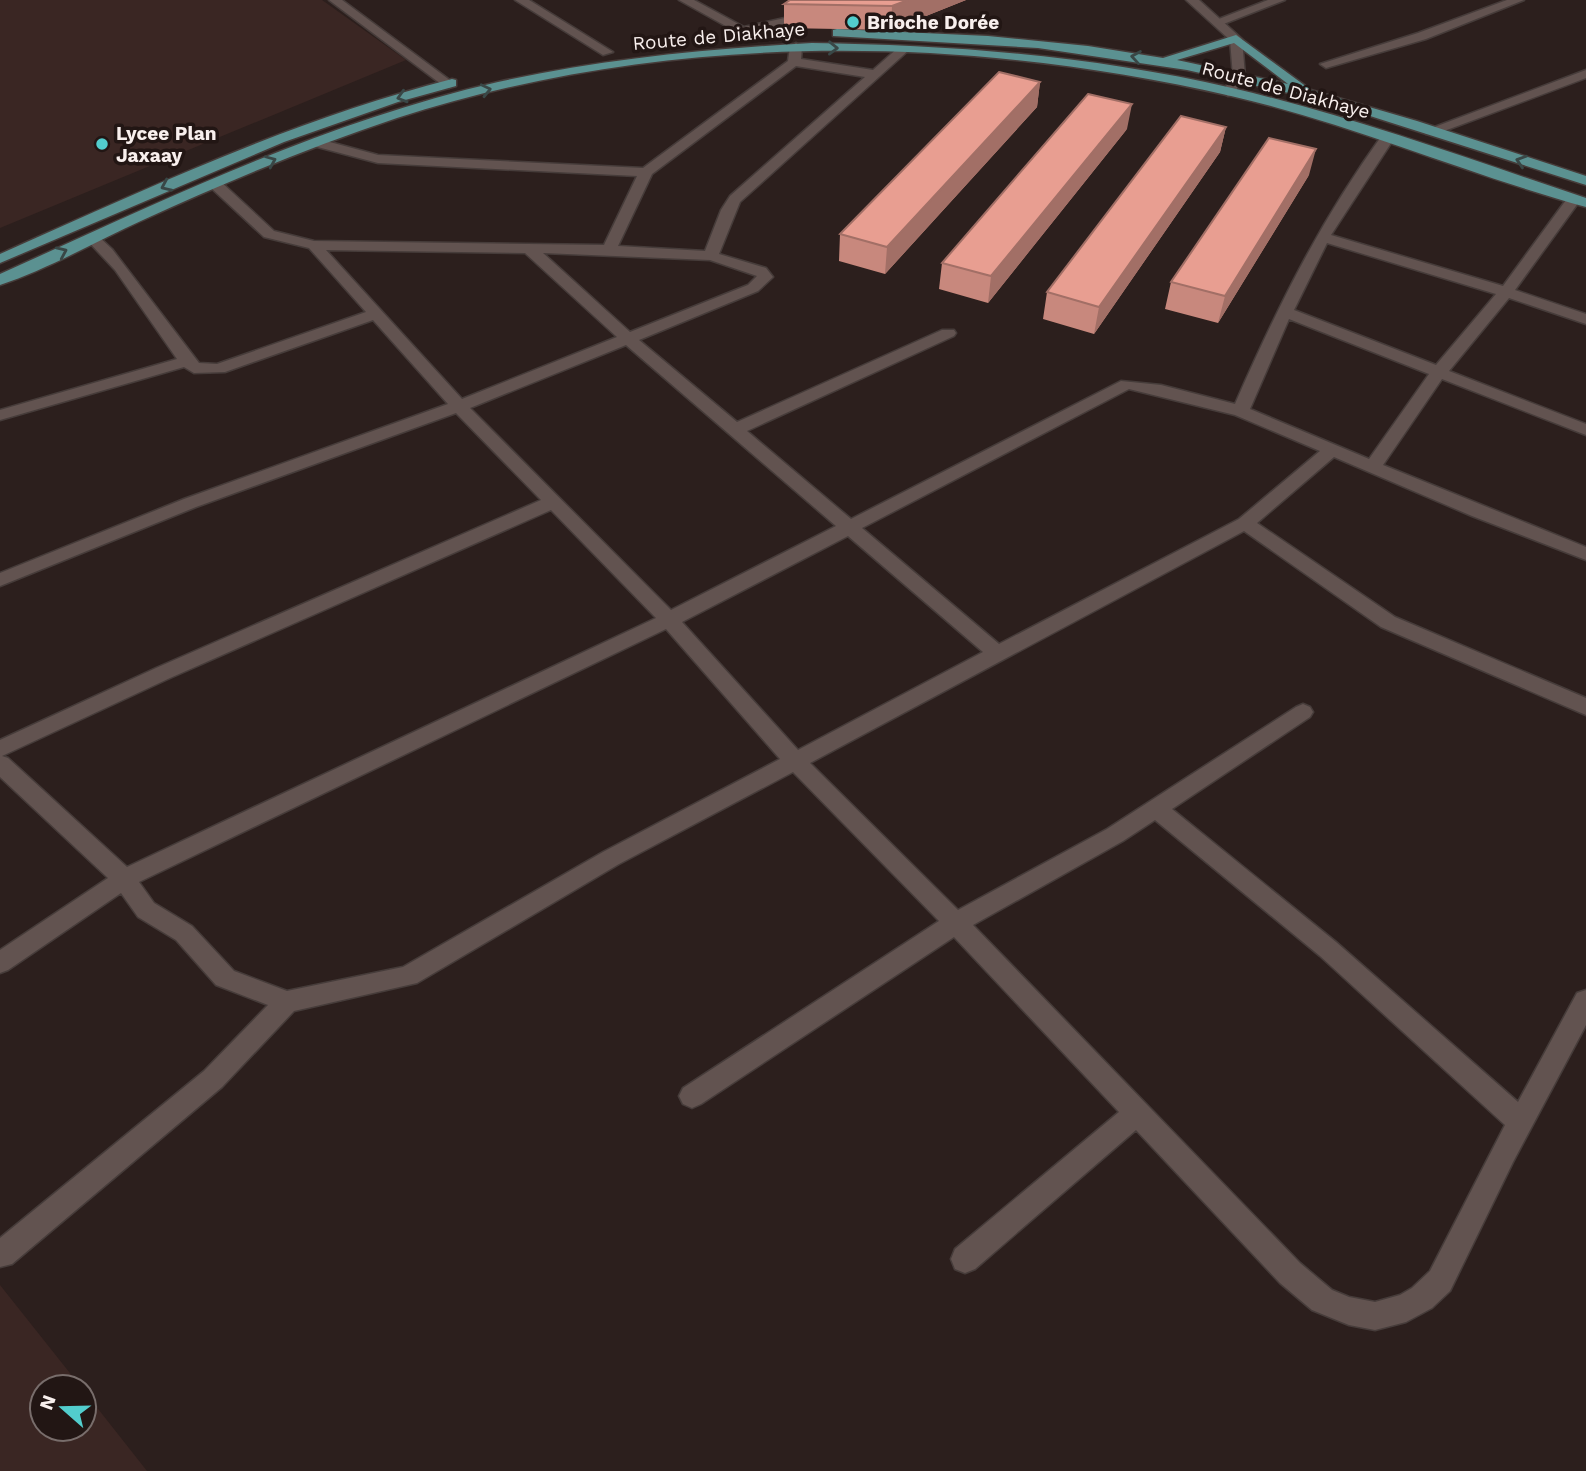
<svg xmlns="http://www.w3.org/2000/svg" width="1586" height="1471" viewBox="0 0 1586 1471" font-family="'Work Sans',sans-serif">
	<rect width="100%" height="100%" fill="#2c1f1d"/>
	<path fill="#3a2623" d="M 0,0 L 322,0 L 406,60 L 0,228 Z
		M 0,1285 L 81,1387 L 42,1387 L 42,1429 L 84,1429 L 84,1391 L 147,1471 L 0,1471 Z"/>
	<g fill="none" stroke-linecap="round" stroke-linejoin="round">
		<g stroke="#463c3a" stroke-width="3">
			<path id="street" d="M 329,0 L 342,0 L 455,84 L 449,88 L 445,87 Z
				M 515,0 L 529,0 L 613,52 L 603,55 Z
				M 679,0 L 694,0 L 744,27 L 789,17 L 817,0 L 831,0 L 797,23 L 742,35 Z
				M 1268,0 L 1285,0 L 1221,25 L 1211,22 Z
				M 1507,0 L 1524,0 L 1426,39 L 1326,68 L 1320,64 L 1418,33 Z
				M 796,43 L 802,47 L 801,59 L 873,70 L 900,46 L 910,49 L 740,202 L 719,254 L 766,268 L 773,277 L 758,291 L 639,340 L 737,422 L 942,330 L 954,330 L 956,333 L 954,336 L 747,431 L 851,519 L 1121,381 L 1161,385 L 1235,404 C 1278,306 1319,223 1383,134 L 1393,134 L 1395,137 L 1331,235 L 1503,286 L 1569,196 L 1574,195 L 1581,199 L 1515,290 L 1586,314 L 1586,324 L 1509,298 L 1449,371 L 1586,424 L 1586,435 L 1442,379 L 1383,465 L 1586,547 L 1586,560 L 1472,516 L 1334,457 L 1257,523 L 1395,617 L 1586,698 L 1586,715 L 1381,627 L 1244,531 L 810,763 L 958,910 L 1107,829 L 1296,707 L 1303,704 L 1310,707 L 1313,712 L 1310,717 L 1172,809 L 1336,942 L 1518,1102 L 1577,993 L 1586,990 L 1586,1025 L 1513,1162 L 1450,1291 L 1432,1308 L 1406,1322 L 1375,1330 L 1349,1325 L 1312,1310 L 1280,1283 L 1136,1130 L 975,1269 L 965,1273 L 955,1269 L 951,1259 L 955,1249 L 1119,1112 L 954,937 L 701,1104 L 692,1108 L 683,1104 L 679,1096 L 683,1088 L 939,921 L 793,772 L 619,864 L 417,983 L 294,1011 L 222,1087 L 12,1264 L 0,1267 L 0,1238 L 204,1071 L 268,1005 L 216,985 L 176,940 L 138,917 L 121,893 L 8,970 L 0,973 L 0,950 L 108,878 L 0,777 L 0,740 L 156,668 L 541,500 L 456,413 L 196,507 L 0,586 L 0,573 L 184,499 L 448,404 L 373,320 L 225,372 L 194,373 L 184,367 L 0,420 L 0,410 L 177,359 L 115,270 L 85,238 L 87,235 L 97,235 L 112,249 L 199,363 L 217,364 L 366,312 L 309,248 L 264,237 L 210,187 L 210,181 L 220,181 L 274,231 L 314,241 L 604,245 L 637,176 L 378,163 L 310,145 L 308,142 L 315,138 L 378,155 L 643,168 L 788,61 L 790,47 ZM 796,66 L 865,77 L 730,196 L 721,210 L 705,251 L 618,246 L 652,174 ZM 1327,243 L 1496,294 L 1436,365 L 1294,310 ZM 326,250 L 525,253 L 617,337 L 462,399 ZM 543,253 L 710,260 L 757,276 L 748,285 L 630,332 ZM 1289,319 L 1429,374 L 1369,459 L 1250,409 ZM 626,345 L 836,526 L 671,610 L 470,408 ZM 1129,389 L 1235,415 L 1320,451 L 1239,519 L 999,644 L 862,528 ZM 551,510 L 656,618 L 127,867 L 8,758 L 2,756 L 170,678 ZM 848,536 L 983,652 L 798,750 L 682,622 ZM 666,629 L 780,759 L 603,852 L 403,967 L 287,991 L 234,971 L 192,926 L 154,903 L 139,882 ZM 1155,820 L 1320,956 L 1505,1125 L 1430,1271 L 1412,1288 L 1400,1295 L 1375,1302 L 1349,1297 L 1332,1290 L 1300,1263 L 973,925 L 1123,841 Z
				M 1586,70 L 1586,78 L 1436,134 L 1426,134 L 1424,131 Z"/>
		</g>
		<g stroke="#463c3a" stroke-width="3">
			<path id="secondary" d="M 1186,0 L 1199,0 L 1242,39 L 1245,76 L 1233,95 L 1228,96 L 1222,92 L 1233,76 L 1230,40 Z"/>
		</g>
		<g stroke="#463c3a" stroke-width="3">
			<path id="primary" d="M 837,29 L 988,36 L 1088,46 L 1163,58 L 1236,35 L 1311,90 L 1417,121 L 1586,176 L 1586,185 L 1320,100 L 1187,70 L 1038,48 L 833,36 L 833,30 ZM 1234,43 L 1288,84 L 1177,60 Z
				M 812,43 C 954,45 1094,56 1232,88 C 1352,116 1469,159 1586,198 L 1586,207 C 1466,174 1352,124 1231,96 C 958,33 664,32 397,118 C 310,147 226,182 143,220 C 97,241 48,269 0,285 L 0,274 C 162,201 323,122 498,82 C 601,59 706,49 812,43 Z
				M 452,79 L 456,80 L 456,86 L 398,102 L 284,142 L 0,263 L 0,254 C 148,188 295,119 452,79 Z"/>
		</g>
		<use href="#street" fill="#625350" fill-rule="evenodd"/>
		<use href="#secondary" fill="#625350" fill-rule="evenodd"/>
		<use href="#primary" fill="#5b9191" fill-rule="evenodd"/>
	</g>
	<path fill="#c8887d" d="M 790,0 L 966,0 L 891,30 L 784,28 L 784,4 Z
		M 1040,82 L 1037,107 L 885,274 L 839,261 L 840,234 Z
		M 1226,127 L 1220,152 L 1094,334 L 1043,319 L 1047,292 Z
		M 1127,129 L 988,303 L 939,289 L 942,263 Z
		M 1309,175 L 1218,323 L 1165,309 L 1171,282 Z"/>
	<path fill="#a26f66" d="M 908,0 L 966,0 L 891,30 L 892,6 Z
		M 1040,82 L 1037,107 L 885,274 L 887,247 Z
		M 1132,104 L 1127,129 L 988,303 L 991,276 Z
		M 1226,127 L 1220,152 L 1094,334 L 1099,307 Z
		M 1316,149 L 1309,175 L 1218,323 L 1225,296 Z"/>
	<path fill="#e89e91" stroke="#a26f66" stroke-width="2" d="M 790,0 L 908,0 L 892,6 L 784,4 Z
		M 999,72 L 1040,82 L 887,247 L 840,234 Z
		M 1088,94 L 1132,104 L 991,276 L 942,263 Z
		M 1181,116 L 1226,127 L 1099,307 L 1047,292 Z
		M 1269,138 L 1316,149 L 1225,296 L 1171,282 Z"/>
	<defs><path id="oneway-chevron" d="M-2-3.5L2.5 0L-2 3.5" fill="none" stroke-width="1.6" stroke-linecap="round" stroke-linejoin="round" transform="scale(1.75)"/></defs>
	<g stroke="#394746">
		<use href="#oneway-chevron" transform="translate(833 48) rotate(1)"/>
		<use href="#oneway-chevron" transform="translate(1136 57) rotate(-171)"/>
		<use href="#oneway-chevron" transform="translate(486 90) rotate(-13)"/>
		<use href="#oneway-chevron" transform="translate(402 97) rotate(163)"/>
		<use href="#oneway-chevron" transform="translate(271 161) rotate(-23)"/>
		<use href="#oneway-chevron" transform="translate(1521 161) rotate(-162)"/>
		<use href="#oneway-chevron" transform="translate(166 186) rotate(156)"/>
		<use href="#oneway-chevron" transform="translate(62 252) rotate(-24)"/>
	</g>
	<g fill="#52cdcd" stroke="#221614" stroke-width="2.5">
		<circle cx="853" cy="22" r="7"/>
		<circle cx="102" cy="144" r="7"/>
	</g>
	<g text-anchor="middle" dominant-baseline="central" stroke-width="7" stroke-linejoin="round" paint-order="stroke">
		<g font-size="19" font-weight="bold" fill="#f8efed" stroke="#221614" text-anchor="start">
			<text x="867" y="22">Brioche Dorée</text>
			<text x="116" y="133">Lycee Plan<tspan x="116" dy="22">Jaxaay</tspan></text>
		</g>
		<g font-size="19" fill="#f8efed" stroke="#221614">
			<text transform="translate(719 36) rotate(-5)">Route de Diakhaye</text>
			<text transform="translate(1286 90) rotate(15)">Route de Diakhaye</text>
		</g>
	</g>
	<g transform="translate(63 1408) rotate(290)"><circle r="33" fill="#221614" stroke="#786d6b" stroke-width="2"/>
	<path d="M0-5L12 26L0 18L-12 26Z" fill="#52cdcd"/>
	<text y="-10" font-size="19" font-weight="bold" text-anchor="middle" fill="#f8efed">N</text>
	</g>
</svg>
